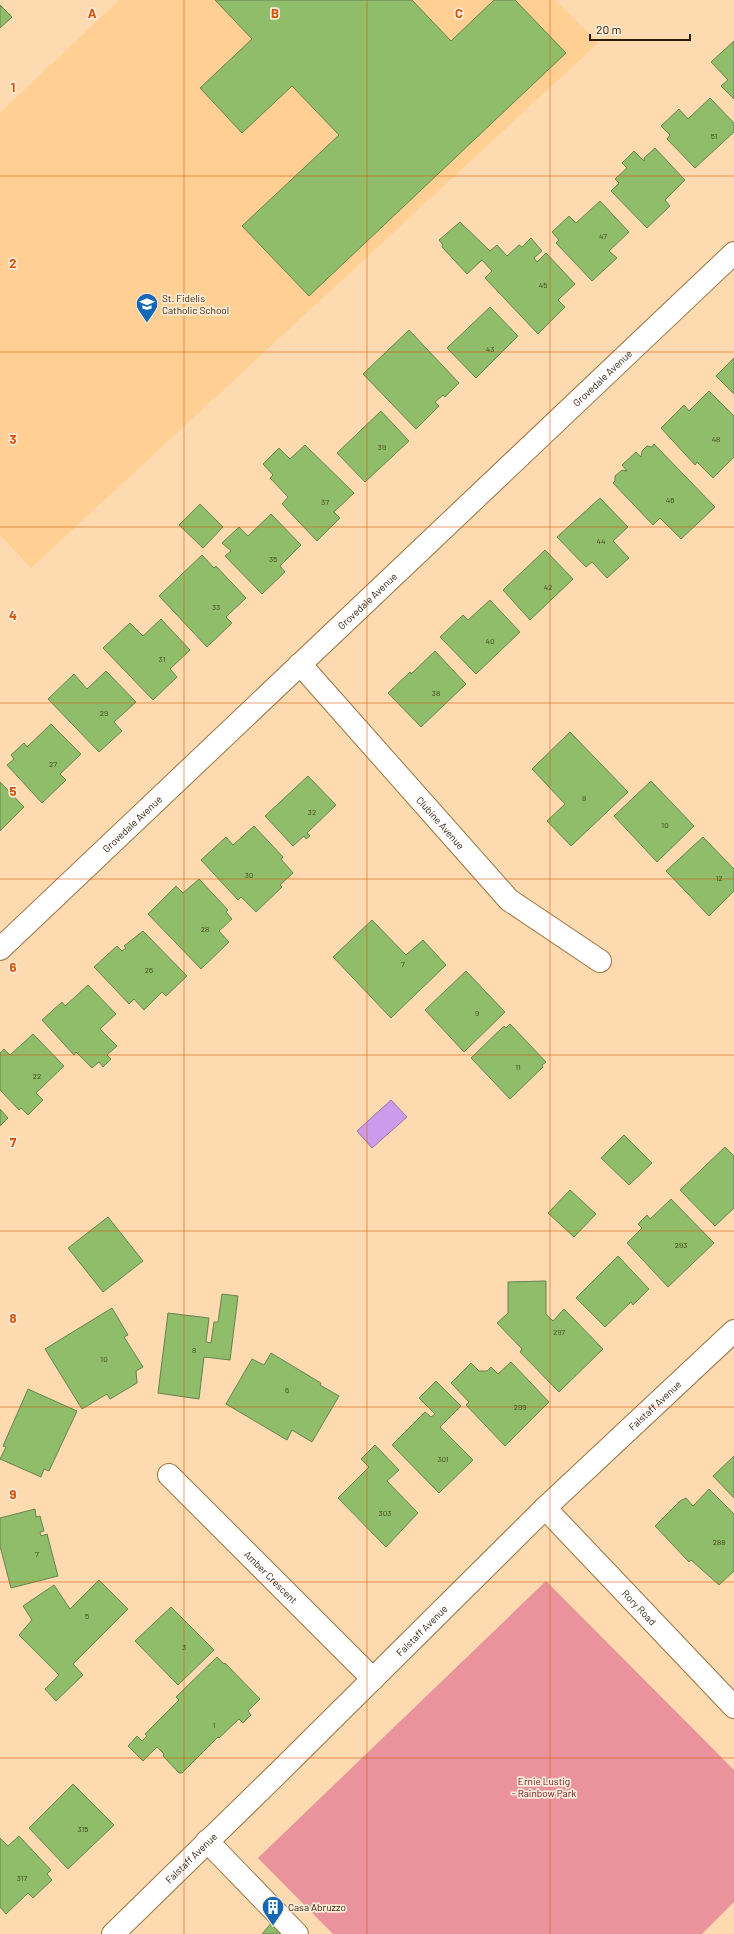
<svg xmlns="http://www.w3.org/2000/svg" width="734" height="1934" viewBox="0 0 734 1934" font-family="Barlow,sans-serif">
	<rect width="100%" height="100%" fill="#fddab0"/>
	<path fill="#ffcf93" d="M 119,0 L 556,0 L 598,43 L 31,568 L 0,535 L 0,113 Z"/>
	<path fill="#ea939d" d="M 546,1581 L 734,1770 L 734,1902 L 702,1934 L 333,1934 L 258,1858 Z"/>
	<path fill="#cd9beb" stroke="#9c75a6" d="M 391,1100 L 407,1117 L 372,1148 L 357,1131 Z"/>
	<path fill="#8fbd69" stroke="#66834e" d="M 215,0 L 412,0 L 451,41 L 494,0 L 515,0 L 566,53 L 309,296 L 242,226 L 339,135 L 292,86 L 242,133 L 200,88 L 252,39 Z
		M 0,5 L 12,17 L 0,28 Z
		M 734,41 L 734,99 L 721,86 L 728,80 L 711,62 Z
		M 710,98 L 734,123 L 734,132 L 695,168 L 667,139 L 670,135 L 661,126 L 679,109 L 688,119 Z
		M 655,148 L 685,180 L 665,200 L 670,206 L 647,228 L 611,191 L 619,183 L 615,179 L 627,168 L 622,163 L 634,151 L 644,161 L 644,158 Z
		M 600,201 L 629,232 L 609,251 L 617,258 L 592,281 L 556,243 L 559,240 L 552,232 L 569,216 L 576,223 Z
		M 460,222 L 490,251 L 497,245 L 507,256 L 519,245 L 522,247 L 531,238 L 542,251 L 534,258 L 537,262 L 546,253 L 575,284 L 558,300 L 565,307 L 538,334 L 485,278 L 492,271 L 482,260 L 467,274 L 442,247 L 443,245 L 439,240 Z
		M 490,307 L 518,336 L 476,378 L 447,348 Z
		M 409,330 L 459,383 L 445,397 L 443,395 L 435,402 L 439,406 L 416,429 L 363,374 Z
		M 734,358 L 734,394 L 716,376 Z
		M 709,391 L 734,416 L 734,457 L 713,478 L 697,462 L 695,465 L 661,428 L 684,405 L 689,411 Z
		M 381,411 L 409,441 L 365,482 L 337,453 Z
		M 654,444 L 715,507 L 681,539 L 660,518 L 653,525 L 613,483 L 615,481 L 615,476 L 622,470 L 627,471 L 622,465 L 636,452 L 641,457 L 642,451 L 647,446 L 652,447 Z
		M 305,445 L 354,493 L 334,512 L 340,518 L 317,541 L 282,504 L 288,497 L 270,478 L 273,475 L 263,464 L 279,448 L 290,459 Z
		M 600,498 L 628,527 L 613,541 L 629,558 L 607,578 L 592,562 L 586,567 L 557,537 Z
		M 200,504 L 223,527 L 203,548 L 179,525 Z
		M 271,514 L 301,545 L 280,566 L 285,572 L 262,594 L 225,556 L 231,551 L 222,543 L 239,527 L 248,536 Z
		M 545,550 L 573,579 L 530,620 L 503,590 Z
		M 202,555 L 214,568 L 216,566 L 246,598 L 226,617 L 232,623 L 207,647 L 159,596 Z
		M 490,600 L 520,632 L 476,674 L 440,637 L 463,615 L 468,620 Z
		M 161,619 L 190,650 L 170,669 L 177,677 L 153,700 L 103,648 L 130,623 L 143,636 Z
		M 435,651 L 466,684 L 421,727 L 388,693 L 410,672 L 411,674 Z
		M 106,671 L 136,702 L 114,722 L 122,731 L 99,752 L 48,699 L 74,674 L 87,689 Z
		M 51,724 L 81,754 L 60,774 L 66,780 L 42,803 L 7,765 L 14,759 L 11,755 L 24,743 L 27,747 Z
		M 570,732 L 628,792 L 571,846 L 547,821 L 565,804 L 532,769 Z
		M 308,776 L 336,805 L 307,833 L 310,836 L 306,839 L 304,836 L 293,846 L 265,816 Z
		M 651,781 L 694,826 L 657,862 L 614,816 Z
		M 0,782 L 24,807 L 0,831 Z
		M 254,826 L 283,857 L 281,859 L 293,873 L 280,885 L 282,887 L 256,912 L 241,897 L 238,900 L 201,860 L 226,837 L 233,845 Z
		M 703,837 L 734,869 L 734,891 L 709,916 L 666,871 Z
		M 199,879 L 228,910 L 226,912 L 232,919 L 219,931 L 229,942 L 201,969 L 148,914 L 176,886 L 183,893 Z
		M 372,920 L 406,955 L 423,940 L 446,965 L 391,1018 L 333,957 Z
		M 143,931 L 187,976 L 166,996 L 162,992 L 144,1010 L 134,999 L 129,1004 L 94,967 L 117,946 L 122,951 L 126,948 L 124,946 Z
		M 466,971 L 505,1012 L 464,1052 L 425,1010 Z
		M 88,985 L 116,1014 L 100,1029 L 117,1046 L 107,1055 L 111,1059 L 103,1067 L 99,1062 L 92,1068 L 76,1052 L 74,1055 L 42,1020 L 62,1002 L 65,1006 Z
		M 510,1024 L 546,1062 L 542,1065 L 543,1067 L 510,1099 L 471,1058 L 504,1026 L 506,1028 Z
		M 33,1034 L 64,1066 L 36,1093 L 43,1100 L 28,1115 L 21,1108 L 19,1110 L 0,1090 L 0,1053 L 4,1049 L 10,1055 Z
		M 0,1109 L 8,1118 L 0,1126 Z
		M 624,1135 L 652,1163 L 629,1185 L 601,1158 Z
		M 725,1147 L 734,1156 L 734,1208 L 715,1226 L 680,1190 Z
		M 570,1190 L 596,1214 L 574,1237 L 548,1213 Z
		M 671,1199 L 714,1243 L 668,1287 L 627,1243 L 642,1228 L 638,1224 L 647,1215 L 650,1219 Z
		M 108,1217 L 143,1261 L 103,1292 L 68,1248 Z
		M 618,1256 L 649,1289 L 633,1305 L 631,1302 L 605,1327 L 576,1298 Z
		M 546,1281 L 546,1314 L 553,1321 L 564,1309 L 603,1349 L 559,1392 L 520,1352 L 522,1349 L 497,1323 L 508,1313 L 508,1282 Z
		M 222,1294 L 238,1296 L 230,1360 L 204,1357 L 199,1399 L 158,1393 L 168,1313 L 209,1318 L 206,1342 L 211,1343 L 214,1322 L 218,1322 Z
		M 112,1308 L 128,1335 L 124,1337 L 143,1367 L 136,1371 L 137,1383 L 110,1399 L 107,1394 L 82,1409 L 45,1349 Z
		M 271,1353 L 321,1383 L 320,1385 L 339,1396 L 312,1442 L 292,1430 L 287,1440 L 226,1404 L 252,1359 L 264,1365 Z
		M 511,1362 L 549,1402 L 505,1446 L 466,1405 L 469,1402 L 451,1383 L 471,1363 L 479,1371 L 487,1371 L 491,1367 L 498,1374 Z
		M 436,1381 L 461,1406 L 440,1427 L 473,1460 L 439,1493 L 392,1445 L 425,1412 L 431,1417 L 435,1414 L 419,1398 Z
		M 28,1389 L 77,1411 L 49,1471 L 44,1469 L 41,1477 L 0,1459 L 6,1447 L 3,1446 Z
		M 375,1445 L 399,1470 L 387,1481 L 418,1513 L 386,1547 L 338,1498 L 369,1467 L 361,1459 Z
		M 734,1456 L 734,1498 L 713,1476 Z
		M 709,1489 L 734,1514 L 734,1571 L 719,1585 L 691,1560 L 689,1562 L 655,1526 L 680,1501 L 686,1498 L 693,1506 Z
		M 35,1509 L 36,1517 L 40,1516 L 44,1531 L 40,1532 L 41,1536 L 47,1534 L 58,1576 L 11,1588 L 0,1546 L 0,1518 Z
		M 99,1580 L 128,1609 L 73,1664 L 83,1675 L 56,1701 L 45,1689 L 59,1675 L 19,1635 L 32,1620 L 23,1606 L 54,1585 L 70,1609 Z
		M 171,1607 L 214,1650 L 178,1685 L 135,1641 Z
		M 217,1657 L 224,1664 L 225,1663 L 260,1699 L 248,1711 L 251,1715 L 243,1723 L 239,1719 L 219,1738 L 218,1737 L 182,1773 L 179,1773 L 163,1756 L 164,1754 L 157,1747 L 143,1761 L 128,1746 L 137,1736 L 142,1741 L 147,1736 L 145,1734 L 179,1700 L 176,1697 Z
		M 73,1784 L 114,1825 L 68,1869 L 29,1828 Z
		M 19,1836 L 51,1870 L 47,1874 L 52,1880 L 33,1898 L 28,1893 L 6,1914 L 0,1907 L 0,1838 L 8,1846 Z
		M 273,1921 L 286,1934 L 262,1934 Z"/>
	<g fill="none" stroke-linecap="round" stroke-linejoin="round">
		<g stroke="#9b7441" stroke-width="24">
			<g id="minor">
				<path id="s1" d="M 300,664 L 509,900 L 600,961"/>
				<path id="s2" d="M 0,949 L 734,253"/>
				<path id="s3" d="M 169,1475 L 373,1679"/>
				<path id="s4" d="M 545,1508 L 734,1707"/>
				<path d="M 207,1841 L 297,1934"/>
				<path id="s5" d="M 113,1934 L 281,1770 L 545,1508 L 734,1331"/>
			</g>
		</g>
		<use href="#minor" stroke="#fff" stroke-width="22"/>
	</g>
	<path fill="none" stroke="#d5530b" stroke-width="1" stroke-opacity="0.55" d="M 184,0 L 184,1934M 367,0 L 367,1934M 550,0 L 550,1934M 0,176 L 734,176M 0,352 L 734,352M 0,527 L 734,527M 0,703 L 734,703M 0,879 L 734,879M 0,1055 L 734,1055M 0,1231 L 734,1231M 0,1407 L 734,1407M 0,1582 L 734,1582M 0,1758 L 734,1758"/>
	<defs>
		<g id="school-pin" transform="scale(1.15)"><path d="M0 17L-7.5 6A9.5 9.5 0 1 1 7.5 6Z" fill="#1468b6" stroke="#fcebd6"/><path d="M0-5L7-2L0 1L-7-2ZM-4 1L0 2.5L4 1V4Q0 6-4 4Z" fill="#fff"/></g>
		<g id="building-pin" transform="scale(1.15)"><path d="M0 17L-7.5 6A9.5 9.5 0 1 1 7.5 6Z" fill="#1468b6" stroke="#fcebd6"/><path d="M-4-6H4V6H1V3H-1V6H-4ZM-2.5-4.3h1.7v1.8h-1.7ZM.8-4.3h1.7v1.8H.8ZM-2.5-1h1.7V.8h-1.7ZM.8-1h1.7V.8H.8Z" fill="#fff"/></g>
	</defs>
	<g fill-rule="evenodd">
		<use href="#school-pin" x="147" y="304"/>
		<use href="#building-pin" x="273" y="1907"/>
	</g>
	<g text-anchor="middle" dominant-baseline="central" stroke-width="3.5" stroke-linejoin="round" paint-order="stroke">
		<g font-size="8" fill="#44441f">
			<text x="714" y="136">51</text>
			<text x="603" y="236">47</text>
			<text x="543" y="285">45</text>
			<text x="490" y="349">43</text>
			<text x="716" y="439">48</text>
			<text x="382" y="447">39</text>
			<text x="670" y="500">46</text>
			<text x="325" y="502">37</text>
			<text x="601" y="541">44</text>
			<text x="273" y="559">35</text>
			<text x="548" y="587">42</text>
			<text x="216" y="607">33</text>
			<text x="490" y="641">40</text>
			<text x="162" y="659">31</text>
			<text x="436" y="693">38</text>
			<text x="104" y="713">29</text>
			<text x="53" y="764">27</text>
			<text x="584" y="798">8</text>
			<text x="312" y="812">32</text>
			<text x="665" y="825">10</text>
			<text x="249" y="875">30</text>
			<text x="719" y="878">12</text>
			<text x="205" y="929">28</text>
			<text x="403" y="964">7</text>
			<text x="149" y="970">26</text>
			<text x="477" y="1013">9</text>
			<text x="518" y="1067">11</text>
			<text x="37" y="1076">22</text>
			<text x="681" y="1245">293</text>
			<text x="559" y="1332">297</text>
			<text x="194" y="1350">8</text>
			<text x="104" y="1359">10</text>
			<text x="287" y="1390">6</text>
			<text x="520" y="1407">299</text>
			<text x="443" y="1459">301</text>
			<text x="385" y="1513">303</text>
			<text x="719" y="1542">288</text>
			<text x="37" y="1554">7</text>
			<text x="87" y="1616">5</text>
			<text x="184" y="1647">3</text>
			<text x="214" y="1725">1</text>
			<text x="83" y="1829">315</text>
			<text x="22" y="1878">317</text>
		</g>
		<g font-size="10" fill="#2b1c06" stroke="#fcebd6" text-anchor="start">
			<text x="162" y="298">St. Fidelis<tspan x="162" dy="12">Catholic School</tspan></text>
			<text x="288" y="1907">Casa Abruzzo</text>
		</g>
		<g font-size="10" fill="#2b1c06" stroke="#fcebd6">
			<text stroke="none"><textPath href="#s2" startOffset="830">Grovedale Avenue</textPath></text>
			<text stroke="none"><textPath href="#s2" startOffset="506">Grovedale Avenue</textPath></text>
			<text stroke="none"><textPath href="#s1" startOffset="212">Clubine Avenue</textPath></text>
			<text stroke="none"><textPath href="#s2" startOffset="182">Grovedale Avenue</textPath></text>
			<text stroke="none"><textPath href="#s5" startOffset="757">Falstaff Avenue</textPath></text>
			<text stroke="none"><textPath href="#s3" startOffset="144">Amber Crescent</textPath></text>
			<text stroke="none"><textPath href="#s4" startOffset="137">Rory Road</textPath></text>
			<text stroke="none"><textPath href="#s5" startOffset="433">Falstaff Avenue</textPath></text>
			<text stroke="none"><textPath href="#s5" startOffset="109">Falstaff Avenue</textPath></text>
		</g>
		<g font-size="10" fill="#6b1229" stroke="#fcebd6">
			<text x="544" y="1781">Ernie Lustig<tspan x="544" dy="12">- Rainbow Park</tspan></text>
		</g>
	</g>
	<g font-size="13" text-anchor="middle" font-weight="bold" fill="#d5530b" stroke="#fcebd6" stroke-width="3.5" stroke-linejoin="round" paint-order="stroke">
		<text x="92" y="18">A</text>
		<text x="275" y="18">B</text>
		<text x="459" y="18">C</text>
		<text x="13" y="92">1</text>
		<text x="13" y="268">2</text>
		<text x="13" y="444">3</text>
		<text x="13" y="620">4</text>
		<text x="13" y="796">5</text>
		<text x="13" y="972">6</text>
		<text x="13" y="1147">7</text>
		<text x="13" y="1323">8</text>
		<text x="13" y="1499">9</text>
	</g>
	<path d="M590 34v6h100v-6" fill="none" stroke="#2b1c06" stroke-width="2"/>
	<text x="596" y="34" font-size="12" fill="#2b1c06" stroke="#fcebd6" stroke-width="3" paint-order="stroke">20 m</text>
</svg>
